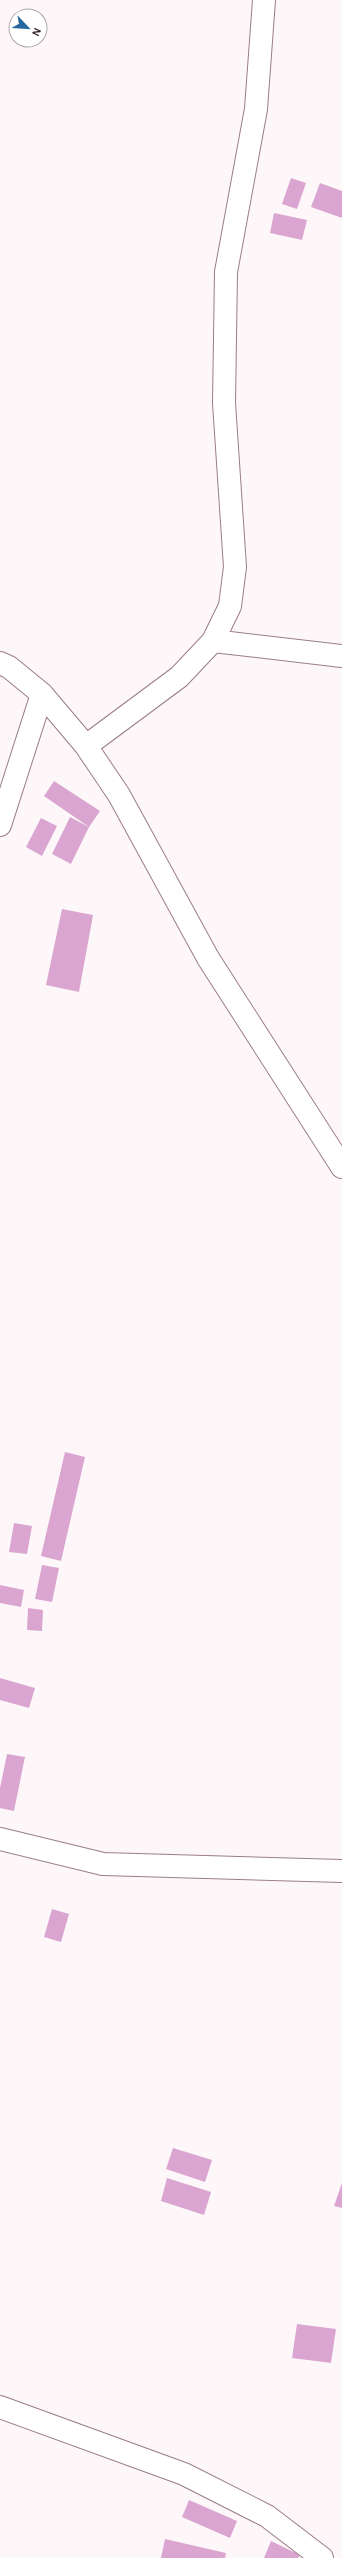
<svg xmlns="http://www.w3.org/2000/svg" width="342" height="2558" viewBox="0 0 342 2558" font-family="'Alegreya Sans',sans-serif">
	<rect width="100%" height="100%" fill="#fef7f9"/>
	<path fill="#daa6d1" d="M 291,178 L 306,183 L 297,209 L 282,204 Z
		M 320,183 L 342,191 L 342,218 L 311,207 Z
		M 274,213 L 307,220 L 302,240 L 270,233 Z
		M 54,781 L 100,811 L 89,827 L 71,864 L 52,854 L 70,817 L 89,827 L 44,796 Z
		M 41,818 L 57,826 L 42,856 L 26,847 Z
		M 62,909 L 93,915 L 79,992 L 46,985 Z
		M 65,1452 L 85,1457 L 61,1561 L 41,1556 Z
		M 14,1523 L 32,1526 L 27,1554 L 9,1552 Z
		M 42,1565 L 59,1568 L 52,1602 L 35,1599 Z
		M 0,1585 L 24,1590 L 21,1607 L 0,1603 Z
		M 28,1608 L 43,1610 L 42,1631 L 27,1630 Z
		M 0,1678 L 35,1688 L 29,1708 L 0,1700 Z
		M 7,1754 L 25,1757 L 14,1811 L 0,1808 L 0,1788 Z
		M 52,1909 L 69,1914 L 61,1942 L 44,1937 Z
		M 173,2148 L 212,2160 L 205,2182 L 166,2169 Z
		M 167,2178 L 211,2192 L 204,2215 L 161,2201 Z
		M 342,2183 L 342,2208 L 334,2206 Z
		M 297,2324 L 336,2329 L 331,2363 L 292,2358 Z
		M 189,2500 L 237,2521 L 230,2538 L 182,2517 Z
		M 165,2539 L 226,2553 L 225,2558 L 161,2558 Z
		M 271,2541 L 300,2555 L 298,2558 L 264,2558 Z"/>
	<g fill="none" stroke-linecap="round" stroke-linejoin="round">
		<g stroke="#9b7d89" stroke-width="24">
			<path id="minor" d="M 213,641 L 342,656
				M 0,663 L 9,667 L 42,694 L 86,746 L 119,795 L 208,958 L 342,1167
				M 86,746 L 179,677 L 213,641 L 230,606 L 235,567 L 224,403 L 226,272 L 256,109 L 264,0
				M 0,825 L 42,694
				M 0,1839 L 103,1864 L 342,1871
				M 0,2407 L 184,2474 L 267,2516 L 322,2558"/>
		</g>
		<use href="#minor" stroke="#fff" stroke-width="22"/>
	</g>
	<g transform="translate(28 28) rotate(115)"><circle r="19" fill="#ffffff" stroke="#aea9ab"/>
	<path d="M0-3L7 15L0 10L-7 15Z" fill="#29689e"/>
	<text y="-6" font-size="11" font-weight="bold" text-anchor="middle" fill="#34272c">N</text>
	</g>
</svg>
